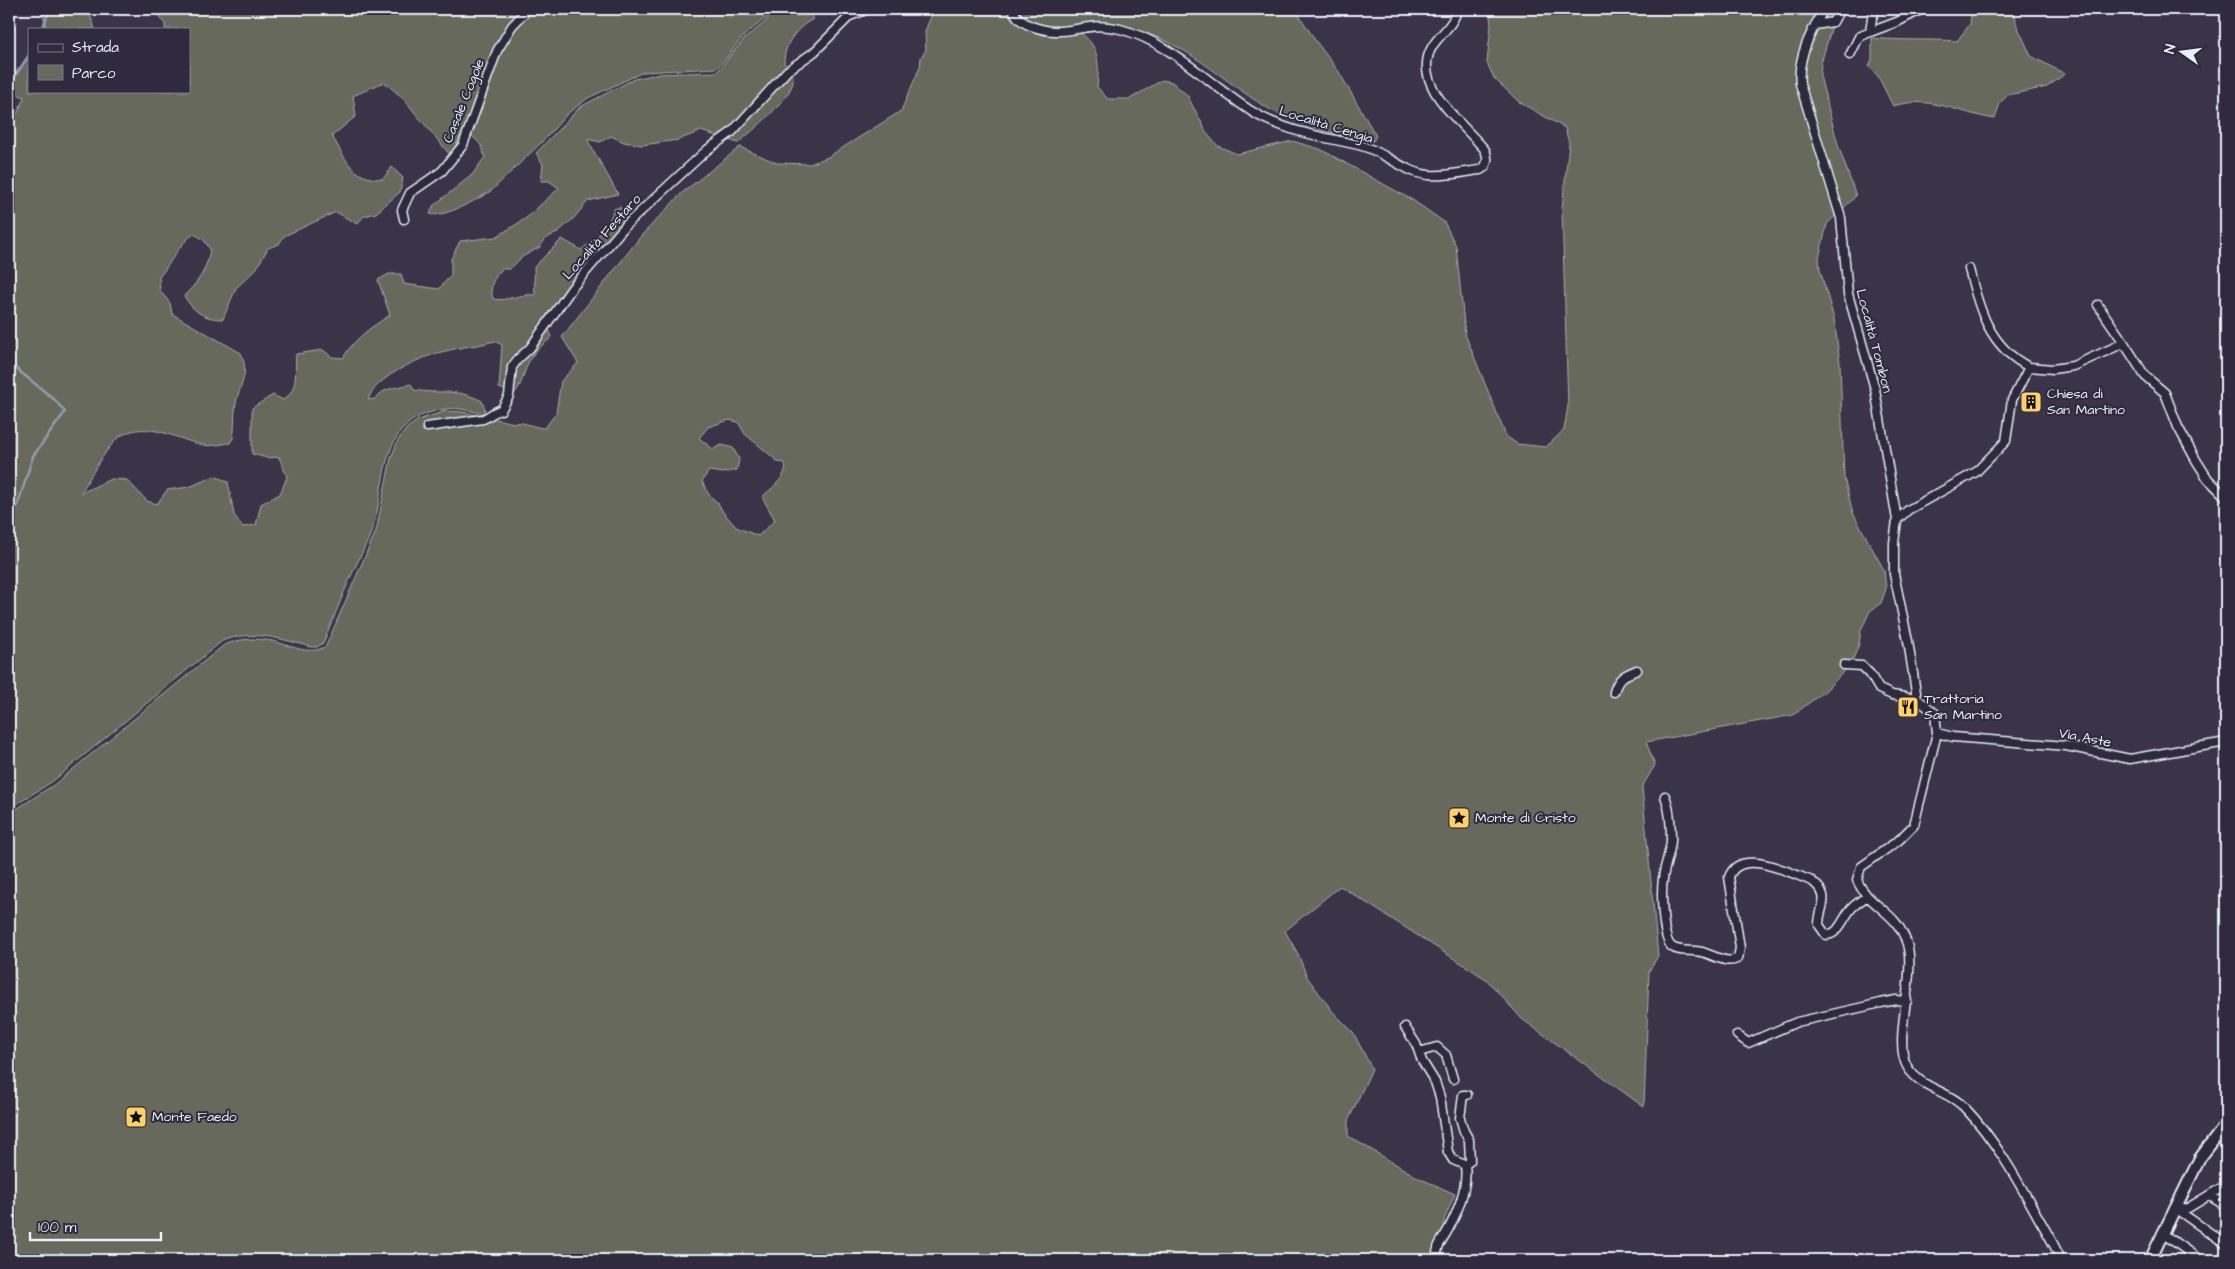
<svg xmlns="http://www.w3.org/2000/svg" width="2235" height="1269" viewBox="0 0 2235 1269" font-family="'Architects Daughter',sans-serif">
	<rect width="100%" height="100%" fill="#3b3449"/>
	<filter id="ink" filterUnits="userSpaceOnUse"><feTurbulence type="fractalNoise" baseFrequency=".02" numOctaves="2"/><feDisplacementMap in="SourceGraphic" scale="10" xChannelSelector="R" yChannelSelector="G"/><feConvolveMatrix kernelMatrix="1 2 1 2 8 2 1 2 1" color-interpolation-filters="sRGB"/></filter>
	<g filter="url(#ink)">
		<path fill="#66695b" stroke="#a7adaa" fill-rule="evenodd" d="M 36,9 L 91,9 L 89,12 L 95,29 L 46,29 L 43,14 Z
			M 153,9 L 775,9 C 766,21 752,27 742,38 C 733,48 727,60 716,68 L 643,72 L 588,98 L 567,114 L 545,139 L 491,191 C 480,198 442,219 430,214 L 433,206 L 472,175 L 485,157 L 481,145 L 468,132 L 460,136 L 451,156 L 402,97 L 384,82 L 353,96 L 356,116 L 332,136 C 346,159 352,180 383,179 L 392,167 L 403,178 L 400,192 L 376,213 L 364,216 L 357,224 L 336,212 L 284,236 L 279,244 L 268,248 L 256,269 L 236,288 L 223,319 C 204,319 194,312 184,296 C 199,281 207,270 210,249 L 203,239 L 194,234 C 178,244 171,264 159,277 L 160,291 L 170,303 L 172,314 L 241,353 C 251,377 237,387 235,410 C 234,419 235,429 233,438 L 230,443 C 221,444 211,447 203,445 C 178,440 149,421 124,434 C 109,441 89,479 81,493 L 111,479 L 127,480 L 147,501 L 157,504 L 167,490 L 189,487 L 215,476 L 228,482 L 234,515 L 243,527 L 256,525 L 261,504 L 280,494 L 287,477 L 279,457 L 267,458 L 252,454 L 252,408 L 273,395 L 283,400 C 300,389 294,371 296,354 L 323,350 L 332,357 L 343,358 C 355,338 370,328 390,315 L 378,280 L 389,274 L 401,274 L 404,284 L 439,289 L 451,275 L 451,259 L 460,241 L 496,237 L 525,219 L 559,188 L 549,181 L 541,181 L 543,164 L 536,153 L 580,107 L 634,79 L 658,74 L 717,72 L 744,39 L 764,23 L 777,9 L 814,9 L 813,19 C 796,28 784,44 784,63 C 788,68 793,72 793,79 C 795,96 751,132 738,143 L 701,131 L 678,140 L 642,145 L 624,142 L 611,136 L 600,142 L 587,139 L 618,194 L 588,201 L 574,218 L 557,233 L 546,238 L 540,247 L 522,257 L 510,269 L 502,269 C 493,279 489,285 493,299 C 507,302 520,293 535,295 L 534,267 L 562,239 L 581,250 C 597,238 607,229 614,209 L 620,207 L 630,225 L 585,272 L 548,327 L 552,337 C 544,344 534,351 529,361 C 523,373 523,384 514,394 L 499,388 L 502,345 L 495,341 C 478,346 459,347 441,352 C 419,358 375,377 368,400 L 375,399 C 384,387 397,388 411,384 L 414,390 C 442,395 454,387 482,401 L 485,409 L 483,414 C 461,408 450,406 428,413 C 378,428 386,491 372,530 C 366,546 358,561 351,576 C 341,598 333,621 323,643 L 317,647 L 312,647 C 281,639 253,629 222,641 L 53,781 L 9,809 L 9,127 L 18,112 L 24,97 L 11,92 L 10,78 L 29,58 L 29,91 L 189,91 L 189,29 L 165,29 L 165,24 Z
			M 934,9 L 1295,9 L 1315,40 L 1339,72 L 1376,136 L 1373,141 C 1338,135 1303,127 1271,110 C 1222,82 1182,36 1123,28 C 1107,26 1089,29 1074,30 C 1099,41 1100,62 1097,87 L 1108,99 L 1130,99 L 1162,80 L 1172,82 L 1187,95 L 1208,135 L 1218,146 L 1237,154 L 1292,141 L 1320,149 L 1414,201 L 1444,222 L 1456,246 L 1465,334 L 1506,436 L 1517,444 L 1546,447 L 1564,430 L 1568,406 L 1562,209 L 1569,143 L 1565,128 L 1519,102 L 1494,78 L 1487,63 L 1491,24 L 1489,9 L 1837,9 L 1821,63 L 1820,76 L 1838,145 L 1856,196 L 1827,224 L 1819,258 L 1820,270 L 1834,319 L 1840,363 L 1844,478 L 1853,513 L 1884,570 L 1886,589 L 1881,603 L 1870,611 L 1861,630 L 1859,644 L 1851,664 L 1826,690 L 1793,715 L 1646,742 L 1655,765 L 1642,787 L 1658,956 L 1649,971 L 1644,1107 L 1522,1019 L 1486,979 L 1340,886 L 1285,931 L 1298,954 L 1307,977 L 1333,1012 L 1353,1032 L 1372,1069 L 1348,1121 L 1348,1136 L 1419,1178 L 1455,1194 L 1444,1220 L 1445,1236 L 1432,1255 L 1418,1260 L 9,1260 L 9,814 L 55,784 L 224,645 C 239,639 251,638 266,640 C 286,642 308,658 326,646 L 376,531 L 391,458 L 398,440 L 407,428 L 418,420 L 446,411 L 463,412 L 514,423 C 524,421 534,428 545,428 L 556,413 L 561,381 L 578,363 L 562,337 L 641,236 L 682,193 L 740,147 L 777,163 L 810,164 L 828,157 L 901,111 L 920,67 L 921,57 L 926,50 L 925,31 ZM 729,420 L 738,422 L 745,434 L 775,459 L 777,462 L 785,463 C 789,476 771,489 762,497 L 775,520 L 758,536 L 736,527 L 723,512 L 718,503 L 709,495 L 702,481 L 709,471 L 724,473 L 737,470 L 739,459 L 733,448 L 722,445 L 713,449 L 699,438 L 708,427 Z
			M 1972,9 L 2015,9 L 2016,23 L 2031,56 L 2065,74 L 2047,87 L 2008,95 L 2000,103 L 1995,119 C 1957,113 1932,95 1893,106 L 1878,76 L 1869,67 L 1872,59 L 1872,38 C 1901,41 1929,39 1957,41 L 1970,24 Z"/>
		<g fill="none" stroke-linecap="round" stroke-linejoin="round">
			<path stroke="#8f9eb0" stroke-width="2.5" d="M 42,29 L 50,9
				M 9,85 L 29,55
				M 9,363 L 54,399 L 65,412 L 33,456 L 17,507
				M 9,532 L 14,516"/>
			<g stroke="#e8f1f8" stroke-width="11">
				<path id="street" d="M 1013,9 C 1016,18 1022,22 1031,26 C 1056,35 1066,30 1090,27 C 1100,25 1111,27 1120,29 C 1171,42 1208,84 1251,111 C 1284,132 1326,137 1362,146 C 1385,152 1403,172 1428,175 C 1445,177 1463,172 1480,170 C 1489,166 1488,157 1485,150 C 1464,124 1410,85 1432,47 C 1439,35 1455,24 1457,9
					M 1824,9 C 1811,31 1797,58 1800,84 L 1841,218 L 1848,294 L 1875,389 L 1897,520 L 1894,543 L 1894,574 L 1908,641 L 1917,699 L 1935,713 L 1937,733 L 1914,825 L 1899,840 L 1861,867 L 1857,880 C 1868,907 1897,910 1907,944 C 1917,978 1891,1042 1908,1068 C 1922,1089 1947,1090 1964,1107 C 1994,1138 2017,1179 2038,1217 C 2046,1231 2055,1245 2061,1260
					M 1876,9 L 1872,18 L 1870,32 L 1897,22 L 1922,9
					M 1815,25 L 1833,22 L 1840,9
					M 1850,55 L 1859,37 L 1870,32
					M 404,219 L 402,210 L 410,193 L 442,171 L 463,145 L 497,51 L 512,26 L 528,9
					M 1969,269 C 1979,309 1989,347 2029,367
					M 2098,305 L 2124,343
					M 427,427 L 483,419 C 491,416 493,411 501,410 L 509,396 L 512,367 L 518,359 L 530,348 L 572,288 L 626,225 L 707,150 L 732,132 L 787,71 L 814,52 L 850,16 L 868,9
					M 1897,520 L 1908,510 L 1976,472 L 2006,441 L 2012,400 L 2029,367 L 2053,369 L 2073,366 L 2124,343 L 2145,376 L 2165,393 L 2178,427 L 2196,460 L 2208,479 L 2226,497
					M 1844,665 L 1862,666 L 1870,674 L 1879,689 L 1892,695 L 1917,699
					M 1614,692 C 1618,678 1624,675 1637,670
					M 1937,733 L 1953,737 L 2066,746 L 2130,759 L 2226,742
					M 1665,796 C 1670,809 1671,827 1671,841 C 1670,854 1664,867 1663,879 C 1661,891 1662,940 1672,947 C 1680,953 1695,949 1705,953 C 1715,956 1729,965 1738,958 L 1740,948 L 1729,877 C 1740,846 1792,874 1812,881 C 1833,898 1819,905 1819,925 L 1826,935 C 1839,935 1843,918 1851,909 C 1855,904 1862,900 1867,896
					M 1405,1027 L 1416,1044 L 1422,1061 L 1435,1082 L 1440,1097 L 1448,1152 L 1453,1160 L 1465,1165
					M 1737,1035 L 1748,1043 L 1797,1022 L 1881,1003 L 1896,1000 L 1907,1001
					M 1419,1052 L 1437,1047 L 1446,1055 L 1453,1079
					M 2210,1196 L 2226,1206
					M 2176,1209 L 2226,1244
					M 2176,1209 L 2188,1208 L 2226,1185
					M 2162,1233 L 2200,1260
					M 1437,1260 C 1436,1244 1442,1242 1449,1228 C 1459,1209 1468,1186 1465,1165 L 1470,1161 L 1469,1140 L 1464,1131 L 1460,1118 L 1463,1095 L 1467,1095"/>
			</g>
			<g stroke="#e8f1f8" stroke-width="14">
				<path id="secondary" d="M 2150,1260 L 2200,1158 L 2226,1124"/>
			</g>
			<use href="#street" stroke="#2f2a3d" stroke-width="8"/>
			<use href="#secondary" stroke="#2f2a3d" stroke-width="10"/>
		</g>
	</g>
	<defs>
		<g id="building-square" transform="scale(1.125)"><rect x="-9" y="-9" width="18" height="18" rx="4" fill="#ffd166" stroke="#2f2a3d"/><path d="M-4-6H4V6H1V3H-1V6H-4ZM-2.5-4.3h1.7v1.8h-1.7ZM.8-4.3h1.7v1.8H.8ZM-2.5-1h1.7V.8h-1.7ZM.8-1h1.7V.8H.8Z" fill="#111"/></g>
		<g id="restaurant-square" transform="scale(1.125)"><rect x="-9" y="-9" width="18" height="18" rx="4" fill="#ffd166" stroke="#2f2a3d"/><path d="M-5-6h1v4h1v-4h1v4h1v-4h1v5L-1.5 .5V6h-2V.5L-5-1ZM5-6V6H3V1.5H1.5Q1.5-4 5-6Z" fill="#111"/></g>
		<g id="sight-square" transform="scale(1.125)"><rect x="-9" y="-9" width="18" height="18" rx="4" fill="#ffd166" stroke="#2f2a3d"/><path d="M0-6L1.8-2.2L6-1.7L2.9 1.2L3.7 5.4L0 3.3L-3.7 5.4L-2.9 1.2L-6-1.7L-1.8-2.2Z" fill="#111"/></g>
	</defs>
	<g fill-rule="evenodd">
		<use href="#building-square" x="2031" y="402"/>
		<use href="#restaurant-square" x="1908" y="707"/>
		<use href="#sight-square" x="1459" y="818"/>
		<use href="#sight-square" x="136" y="1117"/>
	</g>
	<g text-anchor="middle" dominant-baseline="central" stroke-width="4" stroke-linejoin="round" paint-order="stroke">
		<g font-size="14" fill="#e8f1f8" stroke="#2f2a3d">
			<text transform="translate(464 101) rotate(-68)">Casale Cogole</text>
			<text transform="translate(1326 125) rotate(17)">Località Cengia</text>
			<text transform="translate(602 237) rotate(-48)">Località Festaro</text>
			<text transform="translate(1874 341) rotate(75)">Località Tombon</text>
			<text transform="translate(2085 738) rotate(11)">Via Aste</text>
		</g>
		<g font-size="14" fill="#e8f1f8" stroke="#2f2a3d" text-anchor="start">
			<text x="2047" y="394">Chiesa di<tspan x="2047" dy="16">San Martino</tspan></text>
			<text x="1924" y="699">Trattoria<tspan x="1924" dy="16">San Martino</tspan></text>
			<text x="1475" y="818">Monte di Cristo</text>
			<text x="152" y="1117">Monte Faedo</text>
		</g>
	</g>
	<rect width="2235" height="1269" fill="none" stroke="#2f2a3d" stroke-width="30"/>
	<rect x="15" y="15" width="2205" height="1239" fill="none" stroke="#e8f1f8" stroke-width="2" filter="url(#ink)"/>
	<rect x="28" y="28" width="162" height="65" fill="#2f2a3d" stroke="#797a88"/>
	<rect x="38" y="44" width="25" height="8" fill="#2f2a3d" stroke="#797a88"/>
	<text x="72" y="52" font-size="15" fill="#e8f1f8">Strada</text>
	<rect x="38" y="65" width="25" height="15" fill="#66695b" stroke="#797a88"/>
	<text x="72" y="78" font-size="15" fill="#e8f1f8">Parco</text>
	<g transform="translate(2182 52) rotate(284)" stroke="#2f2a3d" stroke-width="4" paint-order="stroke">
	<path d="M0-4L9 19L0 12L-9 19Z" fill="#e8f1f8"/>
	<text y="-8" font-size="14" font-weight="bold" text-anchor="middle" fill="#e8f1f8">N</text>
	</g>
	<path d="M30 1232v8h131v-8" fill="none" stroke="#e8f1f8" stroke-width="2.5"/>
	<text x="38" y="1232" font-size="15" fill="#e8f1f8" stroke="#2f2a3d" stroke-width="4" paint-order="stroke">100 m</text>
</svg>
